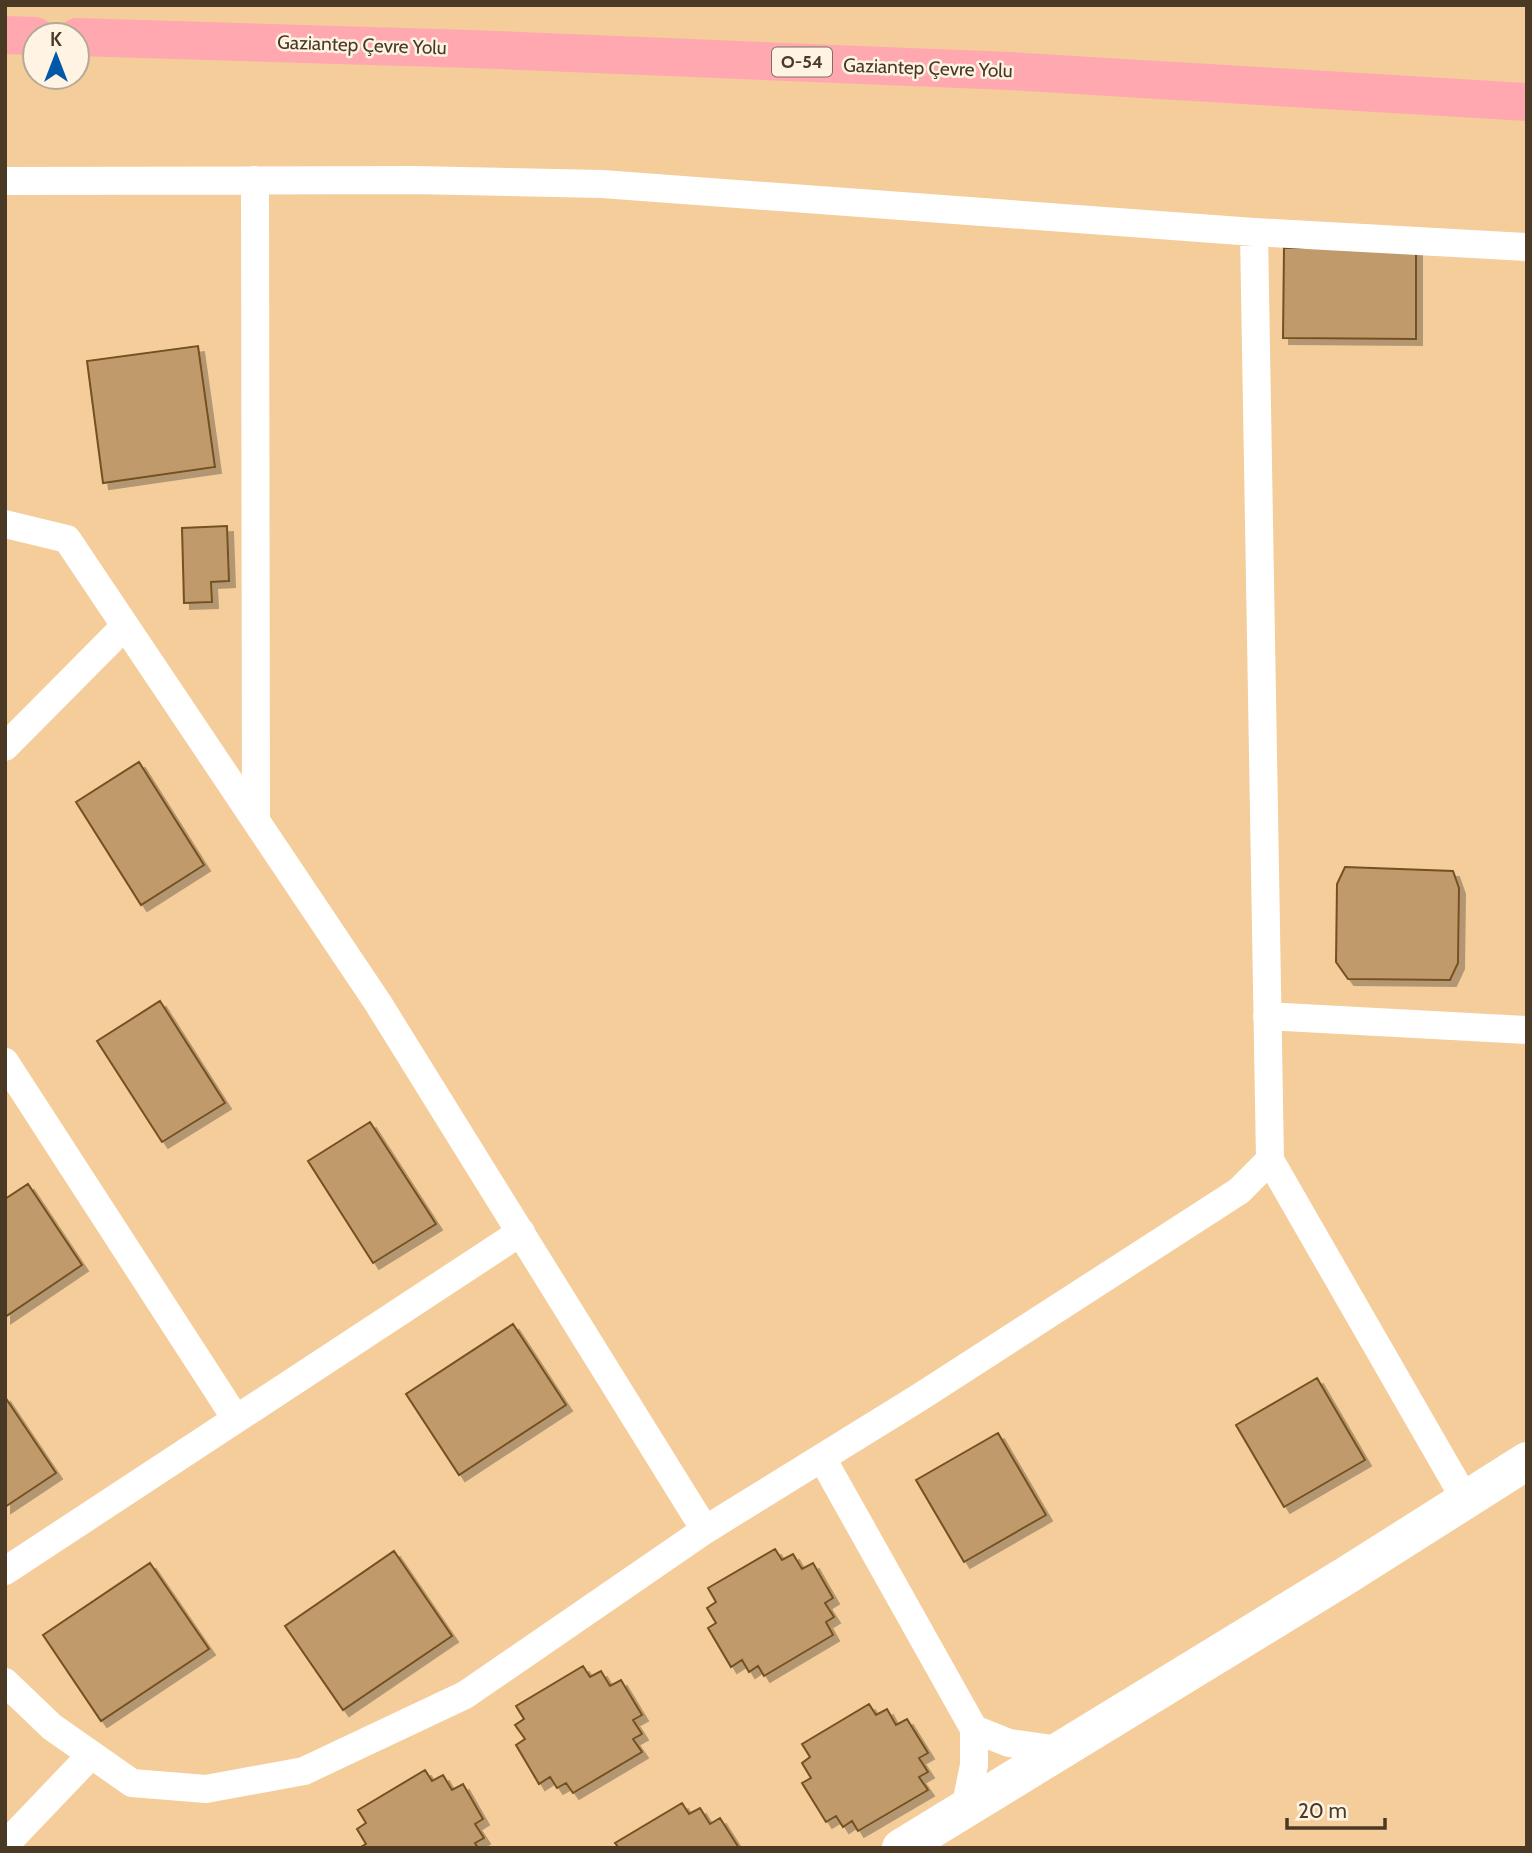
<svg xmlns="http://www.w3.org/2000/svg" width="1532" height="1853" viewBox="0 0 1532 1853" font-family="Cabin,sans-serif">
	<defs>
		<filter id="shadow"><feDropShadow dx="6" dy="6" stdDeviation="0" flood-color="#0004"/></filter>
	</defs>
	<rect width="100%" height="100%" fill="#f4cd9b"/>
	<path fill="#c09a6a" stroke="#735120" stroke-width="2" filter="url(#shadow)" d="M 1284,248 L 1416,248 L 1416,339 L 1283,338 Z
		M 198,346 L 215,467 L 103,483 L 87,361 Z
		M 227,526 L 229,581 L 211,582 L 212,602 L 184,603 L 182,528 Z
		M 139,762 L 204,865 L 141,905 L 76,802 Z
		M 1345,867 L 1453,871 L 1459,888 L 1458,963 L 1450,980 L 1348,979 L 1336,962 L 1337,884 Z
		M 160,1001 L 225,1103 L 162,1142 L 97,1041 Z
		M 370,1122 L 436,1224 L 373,1263 L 308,1161 Z
		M 28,1184 L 82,1265 L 5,1317 L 5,1199 Z
		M 513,1324 L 566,1405 L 459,1475 L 406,1394 Z
		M 1317,1378 L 1365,1460 L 1284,1507 L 1236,1425 Z
		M 5,1397 L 56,1473 L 5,1507 Z
		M 998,1433 L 1046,1515 L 964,1562 L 916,1480 Z
		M 775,1549 L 782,1560 L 793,1554 L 802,1569 L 813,1563 L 833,1598 L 825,1603 L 834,1617 L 826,1622 L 833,1635 L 764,1676 L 758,1666 L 749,1672 L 742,1660 L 731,1667 L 708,1628 L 716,1623 L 707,1608 L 716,1602 L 708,1588 Z
		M 394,1551 L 452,1636 L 343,1710 L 285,1626 Z
		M 150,1563 L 209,1649 L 101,1721 L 43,1635 Z
		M 583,1666 L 590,1677 L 601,1671 L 610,1686 L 621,1680 L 642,1715 L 633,1720 L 642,1734 L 633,1739 L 642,1752 L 573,1793 L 566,1783 L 557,1788 L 550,1777 L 539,1784 L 516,1745 L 525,1739 L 515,1725 L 524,1719 L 516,1706 Z
		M 869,1704 L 876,1715 L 887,1709 L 896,1725 L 907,1719 L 928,1753 L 919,1758 L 928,1772 L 919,1777 L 928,1790 L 858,1831 L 852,1821 L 843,1827 L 836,1816 L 826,1822 L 802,1783 L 811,1778 L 802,1763 L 810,1757 L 802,1744 Z
		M 425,1770 L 432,1781 L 443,1775 L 452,1790 L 463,1784 L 483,1819 L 475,1824 L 484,1838 L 475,1843 L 478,1848 L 359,1848 L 366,1844 L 357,1829 L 366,1823 L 358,1810 Z
		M 682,1803 L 689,1814 L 700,1808 L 710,1824 L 720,1818 L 739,1848 L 619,1848 L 615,1843 Z"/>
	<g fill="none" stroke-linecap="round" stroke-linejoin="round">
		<path stroke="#fff" stroke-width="28" d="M 255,180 L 256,821
			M 5,181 L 413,180 L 602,184 L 1254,232 L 1527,247
			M 5,524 L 67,539 L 378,1003 L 705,1530
			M 5,747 L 125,626
			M 1267,1016 L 1527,1030
			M 5,1062 L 236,1419
			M 1270,1160 L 1465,1499
			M 822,1458 L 974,1729 L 974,1765 L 965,1809
			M 5,1571 L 521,1232
			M 5,1682 L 52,1727 L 132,1783 L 206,1789 L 304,1771 L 465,1695 L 705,1530 L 920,1397 L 1239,1191 L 1270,1160 L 1254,232
			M 974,1729 L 1009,1743 L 1060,1750
			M 5,1845 L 91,1755"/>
		<path stroke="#fff" stroke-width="38" d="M 901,1848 L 1347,1575 L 1527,1461"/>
		<path stroke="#ffa8b0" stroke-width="38" d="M 5,35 L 35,36
			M 77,37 L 471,49 L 1009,71 L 1527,102"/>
	</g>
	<g text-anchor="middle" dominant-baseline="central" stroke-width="5" stroke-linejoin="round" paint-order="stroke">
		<rect fill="#fff3e4" stroke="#80715e" stroke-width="2" x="772" y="47.5" width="60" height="29" rx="5"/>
		<g font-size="18" font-weight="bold" fill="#493925">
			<text x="802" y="62">O-54</text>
		</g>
		<g font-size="19" fill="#493925" stroke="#fff3e4">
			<text transform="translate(362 45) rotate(2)">Gaziantep Çevre Yolu</text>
			<text transform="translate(928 68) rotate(2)">Gaziantep Çevre Yolu</text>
		</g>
	</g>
	<rect width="1532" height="1853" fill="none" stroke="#493925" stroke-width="14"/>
	<g transform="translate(56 56)"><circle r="33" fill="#fff3e4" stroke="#b6a998" stroke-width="2"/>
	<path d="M0-5L12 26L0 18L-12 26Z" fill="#0058a6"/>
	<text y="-10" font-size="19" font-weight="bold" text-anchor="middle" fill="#493925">K</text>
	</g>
	<path d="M1287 1818v10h98v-10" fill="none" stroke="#493925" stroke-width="3.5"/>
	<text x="1298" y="1818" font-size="21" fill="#493925" stroke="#fff3e4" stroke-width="5" paint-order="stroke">20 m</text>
</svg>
